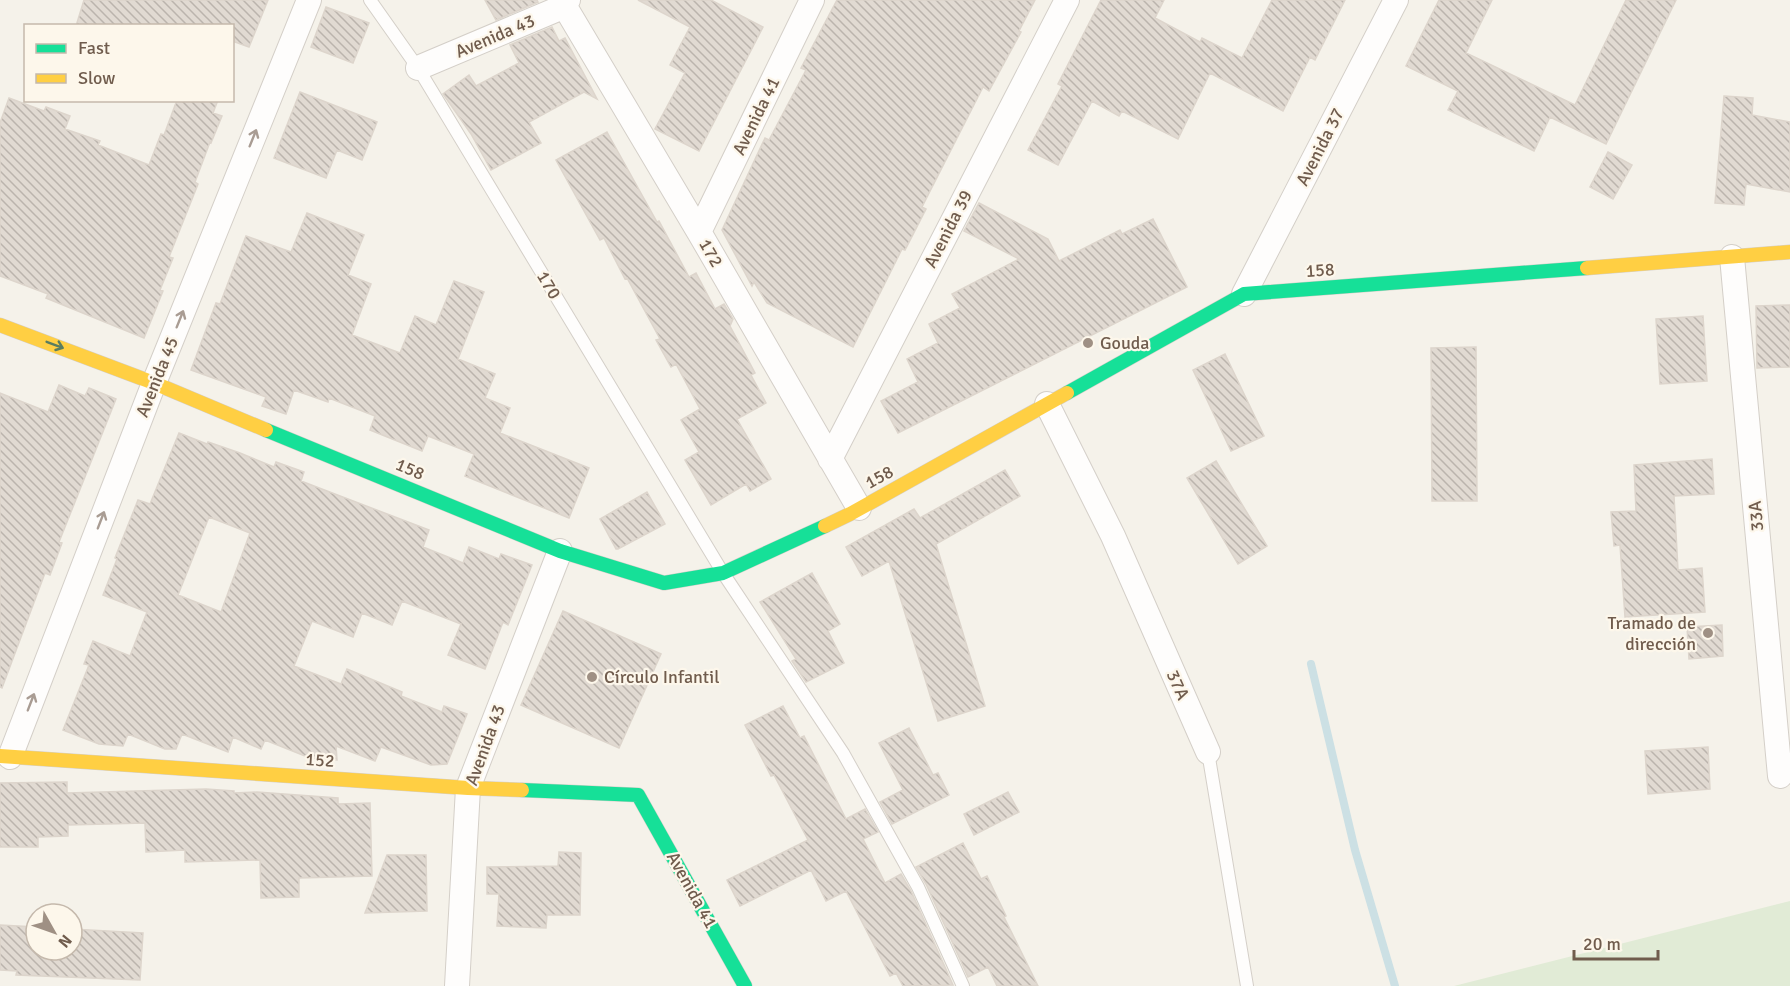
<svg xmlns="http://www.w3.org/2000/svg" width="1790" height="986" viewBox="0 0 1790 986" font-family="Signika,sans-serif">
	<defs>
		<pattern id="building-back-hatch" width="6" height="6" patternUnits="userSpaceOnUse" patternTransform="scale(1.5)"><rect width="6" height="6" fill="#e1dad2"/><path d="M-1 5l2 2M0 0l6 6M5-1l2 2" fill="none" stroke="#bbb4ad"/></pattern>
	</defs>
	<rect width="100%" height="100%" fill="#f5f2ea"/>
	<path fill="#e1ebd6" d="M 1790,901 L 1790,986 L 1454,986 Z"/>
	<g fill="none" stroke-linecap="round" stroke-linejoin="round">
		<path stroke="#cce0e4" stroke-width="8" d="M 1311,664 L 1355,850 L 1395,986"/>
	</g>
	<path fill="url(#building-back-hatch)" stroke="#ddd5cc" stroke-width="1.5" fill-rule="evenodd" d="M 84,0 L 268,0 L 249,47 L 232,41 L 232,26 L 76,26 Z
		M 485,0 L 537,0 L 538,2 L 496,20 Z
		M 638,0 L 711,0 L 763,27 L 699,151 L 655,129 L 685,73 L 670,65 L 690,27 Z
		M 837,0 L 1035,0 L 1019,31 L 1021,32 L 989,91 L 983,87 L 922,207 L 926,209 L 905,250 L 902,249 L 853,347 L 767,303 L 754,282 L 752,286 L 722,230 L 765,138 L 769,140 L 806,70 L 801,68 Z
		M 1101,0 L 1164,0 L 1155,18 L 1200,42 L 1202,38 L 1242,58 L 1272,0 L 1345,0 L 1315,60 L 1310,57 L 1283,111 L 1210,73 L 1178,139 L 1122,111 L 1119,116 L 1092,101 L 1058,165 L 1028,150 L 1062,86 L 1058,84 Z
		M 1439,0 L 1492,0 L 1466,53 L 1575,105 L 1626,0 L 1676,0 L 1606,144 L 1550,117 L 1534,151 L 1448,110 L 1458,91 L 1406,66 Z
		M 326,7 L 369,23 L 353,63 L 311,47 Z
		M 552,27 L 559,41 L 565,38 L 597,99 L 584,92 L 529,122 L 541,143 L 491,170 L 471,134 L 443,94 L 469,75 L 476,86 L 519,63 L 510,45 Z
		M 300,92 L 377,122 L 362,160 L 337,150 L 326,178 L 274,158 Z
		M 1724,96 L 1753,98 L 1752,115 L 1790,122 L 1790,192 L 1746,184 L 1744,205 L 1715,203 Z
		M 9,98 L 44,111 L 46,107 L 70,116 L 65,129 L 100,141 L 98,145 L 149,165 L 161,134 L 164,135 L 177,100 L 218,100 L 213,113 L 222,116 L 211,143 L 210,142 L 195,182 L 198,184 L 169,257 L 173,258 L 160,290 L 163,291 L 144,338 L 46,298 L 48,294 L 0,276 L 0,123 Z
		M 607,132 L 657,222 L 659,221 L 689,277 L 696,273 L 715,309 L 724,304 L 733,319 L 730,326 L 755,373 L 751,375 L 766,403 L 737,419 L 771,479 L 750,491 L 746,484 L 711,505 L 685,460 L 699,452 L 681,420 L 700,409 L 676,364 L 671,367 L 656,340 L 660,339 L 627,278 L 625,279 L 604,238 L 600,240 L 556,160 Z
		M 1608,152 L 1632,165 L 1613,199 L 1590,187 Z
		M 979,203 L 1048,239 L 1059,261 L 1120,230 L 1122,234 L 1153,219 L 1187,287 L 898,433 L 881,401 L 918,382 L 907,359 L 938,343 L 929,324 L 960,308 L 952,294 L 1019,259 L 964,231 Z
		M 307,213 L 364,235 L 348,275 L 371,284 L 352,335 L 400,353 L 415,316 L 436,325 L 454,281 L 484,292 L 458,359 L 495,374 L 485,398 L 510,408 L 500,433 L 589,468 L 569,518 L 465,476 L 474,454 L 428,436 L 422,451 L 370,430 L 375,416 L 329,398 L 328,402 L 294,390 L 286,414 L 262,406 L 266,397 L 191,370 L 216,303 L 220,304 L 246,236 L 291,252 Z
		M 1790,305 L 1790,367 L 1757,368 L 1756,306 Z
		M 1703,316 L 1707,381 L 1660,384 L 1656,319 Z
		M 1476,347 L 1477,501 L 1432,501 L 1431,348 Z
		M 1225,354 L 1264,436 L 1231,451 L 1193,370 Z
		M 59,385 L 85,396 L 89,388 L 116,399 L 59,542 L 62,543 L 50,575 L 45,573 L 2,688 L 0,687 L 0,393 L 48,412 Z
		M 179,433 L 207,444 L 208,442 L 240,453 L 274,467 L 276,462 L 304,472 L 301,481 L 429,530 L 423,547 L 463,563 L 469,547 L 499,559 L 501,554 L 532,565 L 508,625 L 503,622 L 485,669 L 448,655 L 461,624 L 402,601 L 392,625 L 362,613 L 353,637 L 312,621 L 294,666 L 341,684 L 347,669 L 402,692 L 401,696 L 442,712 L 444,706 L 467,714 L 447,764 L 431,765 L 381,747 L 375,761 L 336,746 L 337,760 L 310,758 L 265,740 L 261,749 L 233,737 L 228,752 L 182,734 L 176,749 L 165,749 L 128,734 L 123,746 L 99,744 L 63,730 L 89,665 L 84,664 L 93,641 L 130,656 L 147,612 L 103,595 L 117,559 L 115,558 L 138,500 L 150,504 ZM 209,517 L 250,533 L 221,612 L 178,595 Z
		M 1712,459 L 1714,494 L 1674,496 L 1678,570 L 1702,568 L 1705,612 L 1625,617 L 1620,545 L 1614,546 L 1611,512 L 1636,511 L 1634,465 Z
		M 1216,461 L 1267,546 L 1238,564 L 1187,478 Z
		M 1005,470 L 1020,496 L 936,544 L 985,706 L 938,721 L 889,561 L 862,576 L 846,547 L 914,509 L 920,518 Z
		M 647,492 L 665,524 L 618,549 L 616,549 L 600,519 Z
		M 812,573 L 840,624 L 828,631 L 844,663 L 806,682 L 792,661 L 796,659 L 760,602 Z
		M 563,611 L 661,654 L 619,748 L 521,705 Z
		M 1722,625 L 1723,656 L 1689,659 L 1687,627 Z
		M 783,706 L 800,738 L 804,736 L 846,819 L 865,809 L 878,832 L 863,839 L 885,883 L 901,874 L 911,891 L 953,985 L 903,986 L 896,973 L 890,976 L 846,891 L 826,901 L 811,870 L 740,906 L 727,880 L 808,840 L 774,775 L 771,776 L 745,725 Z
		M 909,728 L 933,775 L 938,773 L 949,795 L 892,824 L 880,802 L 903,790 L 879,743 Z
		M 1708,747 L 1710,789 L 1648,794 L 1645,751 Z
		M 67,782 L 67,793 L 206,789 L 234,791 L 234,793 L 257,792 L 338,798 L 338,804 L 370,803 L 372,876 L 299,878 L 299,897 L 261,898 L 260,860 L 185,862 L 185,850 L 146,852 L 145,823 L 68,825 L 68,836 L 38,837 L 38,847 L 0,847 L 0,783 Z
		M 1008,792 L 1019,812 L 974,835 L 964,814 Z
		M 963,843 L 981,879 L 987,876 L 1006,916 L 1004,917 L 1038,986 L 997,986 L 988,967 L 968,977 L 926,884 L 916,867 Z
		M 559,852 L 581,853 L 580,915 L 547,915 L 546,928 L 497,926 L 499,894 L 487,894 L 487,867 L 558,866 Z
		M 387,855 L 426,855 L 427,911 L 365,913 Z
		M 0,925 L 36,927 L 36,950 L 72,950 L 72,929 L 143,933 L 140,980 L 16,975 L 17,971 L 0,970 Z"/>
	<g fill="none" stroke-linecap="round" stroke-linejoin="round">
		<g stroke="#d4cfc8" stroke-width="14">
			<path id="lane" d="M 370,0 L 418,68 L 723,573 L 843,753 L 918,887 L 963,986
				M 1208,752 L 1247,986"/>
		</g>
		<g stroke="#d4cfc8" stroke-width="26">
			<path id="street" d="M 561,0 L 699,232 L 859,508
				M 418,68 L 565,6 L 568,0
				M 699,232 L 812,0
				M 1732,257 L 1780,776
				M 1244,294 L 1396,0
				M 1047,404 L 1113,536 L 1208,752
				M 830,459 L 1067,0
				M 10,757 L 154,383 L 309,0
				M 457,986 L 468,788 L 560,551"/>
		</g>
		<g stroke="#d5cfc8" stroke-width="15">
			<path id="fast" d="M 1067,393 L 1244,294 L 1587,268
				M 266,430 L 560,551 L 664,583 L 723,573 L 825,526
				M 522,790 L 638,795 L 745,986"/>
		</g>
		<g stroke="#d5cfc8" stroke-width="15">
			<path id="slow" d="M 1587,268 L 1790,252
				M 0,325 L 154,383 L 266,430
				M 825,526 L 850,514 L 1067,393
				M 0,756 L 468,788 L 522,790"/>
		</g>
		<use href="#lane" stroke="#fefdfc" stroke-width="12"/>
		<use href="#street" stroke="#fefdfc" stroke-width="24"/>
		<use href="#fast" stroke="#16e098" stroke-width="14"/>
		<use href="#slow" stroke="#ffcf43" stroke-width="14"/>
	</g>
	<defs><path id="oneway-shaft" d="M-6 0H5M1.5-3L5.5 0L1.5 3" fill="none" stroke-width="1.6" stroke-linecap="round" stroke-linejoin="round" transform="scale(1.5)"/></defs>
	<g stroke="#a99c93">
		<use href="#oneway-shaft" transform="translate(253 138) rotate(-68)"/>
		<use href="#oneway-shaft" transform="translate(180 319) rotate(-68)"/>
		<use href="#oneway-shaft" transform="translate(101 520) rotate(-69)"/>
		<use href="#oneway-shaft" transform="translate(31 702) rotate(-69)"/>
	</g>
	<use stroke="#5a7d60" href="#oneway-shaft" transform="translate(55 345) rotate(21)"/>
	<g fill="#9f9084" stroke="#fdf7eb" stroke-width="2">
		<circle cx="1088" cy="343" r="6"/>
		<circle cx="1708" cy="633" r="6"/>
		<circle cx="592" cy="677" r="6"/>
	</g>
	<g text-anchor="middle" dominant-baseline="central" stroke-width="4.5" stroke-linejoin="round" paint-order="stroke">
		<g font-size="18" fill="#705c4d" stroke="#fdf7eb">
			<text transform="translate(495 36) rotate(-23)">Avenida 43</text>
			<text transform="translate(756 116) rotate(-64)">Avenida 41</text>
			<text transform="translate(1320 147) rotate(-63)">Avenida 37</text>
			<text transform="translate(948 229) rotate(-63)">Avenida 39</text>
			<text transform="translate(711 253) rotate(60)">172</text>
			<text transform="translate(1320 270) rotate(-4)">158</text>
			<text transform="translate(549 285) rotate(59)">170</text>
			<text transform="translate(157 377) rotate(-68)">Avenida 45</text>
			<text transform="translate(410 469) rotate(23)">158</text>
			<text transform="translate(879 477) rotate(-29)">158</text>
			<text transform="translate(1756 516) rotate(-95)">33A</text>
			<text transform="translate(1178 685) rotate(66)">37A</text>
			<text transform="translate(485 745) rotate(-70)">Avenida 43</text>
			<text transform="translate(320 760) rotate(4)">152</text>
			<text transform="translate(692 890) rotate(61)">Avenida 41</text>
		</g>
		<g font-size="18" fill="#705c4d" stroke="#fdf7eb" text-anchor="start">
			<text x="1100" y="343">Gouda</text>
			<text x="1696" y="623" text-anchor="end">Tramado de<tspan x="1696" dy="21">dirección</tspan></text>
			<text x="604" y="677">Círculo Infantil</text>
		</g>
	</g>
	<rect x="24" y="24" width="210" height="78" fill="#fdf7eb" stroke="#c5b9ac" stroke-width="1.5"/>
	<rect x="36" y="44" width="30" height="9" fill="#16e098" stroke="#c5b9ac" stroke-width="1.5"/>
	<text x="78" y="54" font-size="18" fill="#705c4d">Fast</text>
	<rect x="36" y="74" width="30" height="9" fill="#ffcf43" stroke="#c5b9ac" stroke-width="1.5"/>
	<text x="78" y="84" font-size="18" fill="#705c4d">Slow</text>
	<g transform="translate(54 932) rotate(130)"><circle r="28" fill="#fdf7eb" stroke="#c5b9ac" stroke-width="1.5"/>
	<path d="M0-4.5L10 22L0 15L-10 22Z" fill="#9f9084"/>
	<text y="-9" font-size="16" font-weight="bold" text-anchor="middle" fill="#705c4d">N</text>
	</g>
	<path d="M1574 950v9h84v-9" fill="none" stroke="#705c4d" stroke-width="3"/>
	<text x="1583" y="950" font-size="18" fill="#705c4d" stroke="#fdf7eb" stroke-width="4.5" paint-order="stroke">20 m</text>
</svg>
